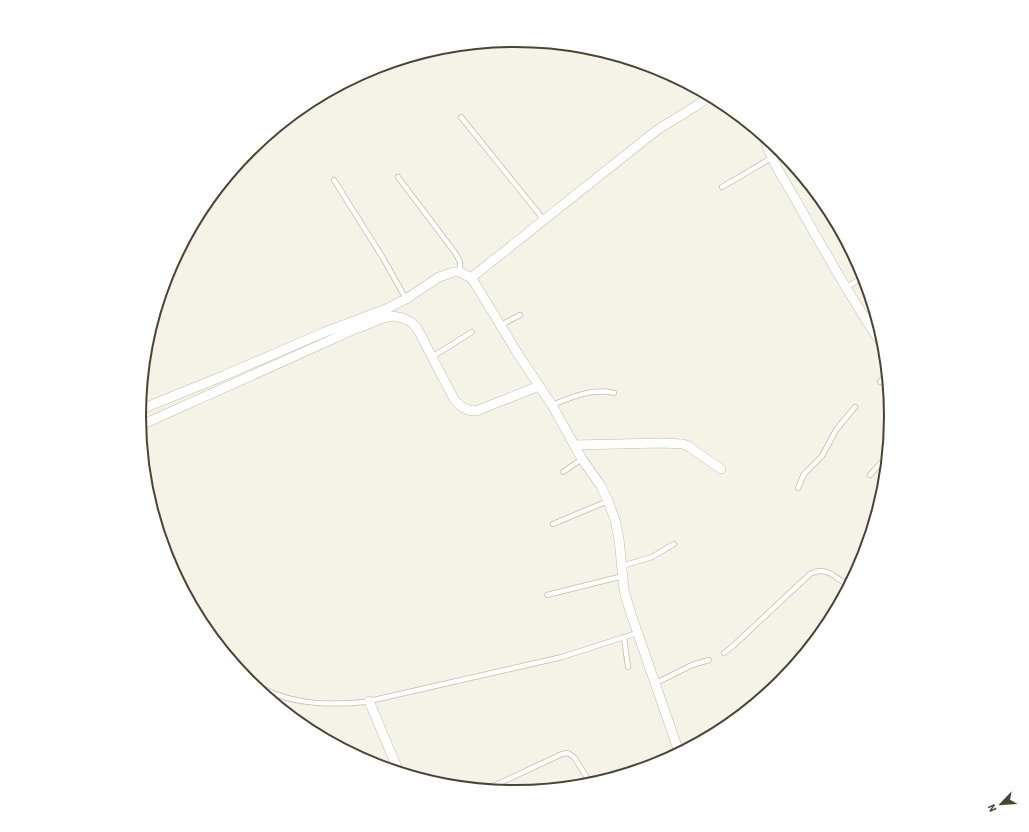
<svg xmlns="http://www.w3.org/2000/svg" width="1029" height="832" viewBox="0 0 1029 832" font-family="'Source Sans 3',sans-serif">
	<rect width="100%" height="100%" fill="#f5f3e7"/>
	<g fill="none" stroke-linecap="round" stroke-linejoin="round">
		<g stroke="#c1bda8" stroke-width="6">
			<path id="service" d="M 461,117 L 544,220
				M 398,177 L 456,254 L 460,262 L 460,272
				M 334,180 L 383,258 L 406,299
				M 722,187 L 773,157
				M 847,287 L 863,277
				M 501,325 L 520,315
				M 432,357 L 472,332
				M 880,382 L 886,375
				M 552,405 C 572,397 592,388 614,393
				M 563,472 L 582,459
				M 870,475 L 886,457
				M 798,488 L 804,474 L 822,456 L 836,430 L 855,407
				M 553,524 L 608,501
				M 622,566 L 652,557 L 674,544
				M 547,595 L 623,576
				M 624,637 L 628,667
				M 724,653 L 733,646 L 810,574 C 825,566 833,576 845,583 L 848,586
				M 656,683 L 692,665 L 709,660
				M 264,689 C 295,705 331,705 365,702 L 562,657 L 637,633
				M 487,789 L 562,754 L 568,753 L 574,757 L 591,784"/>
		</g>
		<g stroke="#c1bda8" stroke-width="10">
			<path id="minor" d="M 765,137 C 766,152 786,183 794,197 C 823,248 851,299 884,347
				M 471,278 L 657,130 L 696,106 L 710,96
				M 139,410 L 223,376 L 325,332 L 386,309 L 406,299 L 439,277 L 454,272 L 460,272 L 471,278 L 476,285 L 518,354 L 552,405 L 582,459 L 601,486 L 608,501 L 615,520 L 619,539 L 624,590 L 630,611 L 679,752
				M 139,426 L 353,330 L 383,318 L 392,316 L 403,318 L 411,322 L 417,328 L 454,399 C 460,407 466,411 476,411 L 539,386
				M 574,445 L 662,443 L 683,444 L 688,446 L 721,469
				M 369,701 L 399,772"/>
		</g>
		<use href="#service" stroke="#fff" stroke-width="4.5"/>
		<use href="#minor" stroke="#fff" stroke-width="9"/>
	</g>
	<path d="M0 0H1029V832H0ZM146 416a369 369 0 1 1 738 0a369 369 0 1 1-738 0Z" fill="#fff" fill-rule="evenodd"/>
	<path fill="none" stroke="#494435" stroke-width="2" d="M146 416a369 369 0 1 1 738 0a369 369 0 1 1-738 0Z"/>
	<g transform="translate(1001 804) rotate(245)" stroke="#ffffff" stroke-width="3" paint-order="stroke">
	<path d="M0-3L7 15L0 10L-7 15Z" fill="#494435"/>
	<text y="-6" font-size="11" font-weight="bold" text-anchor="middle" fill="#494435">N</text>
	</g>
</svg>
